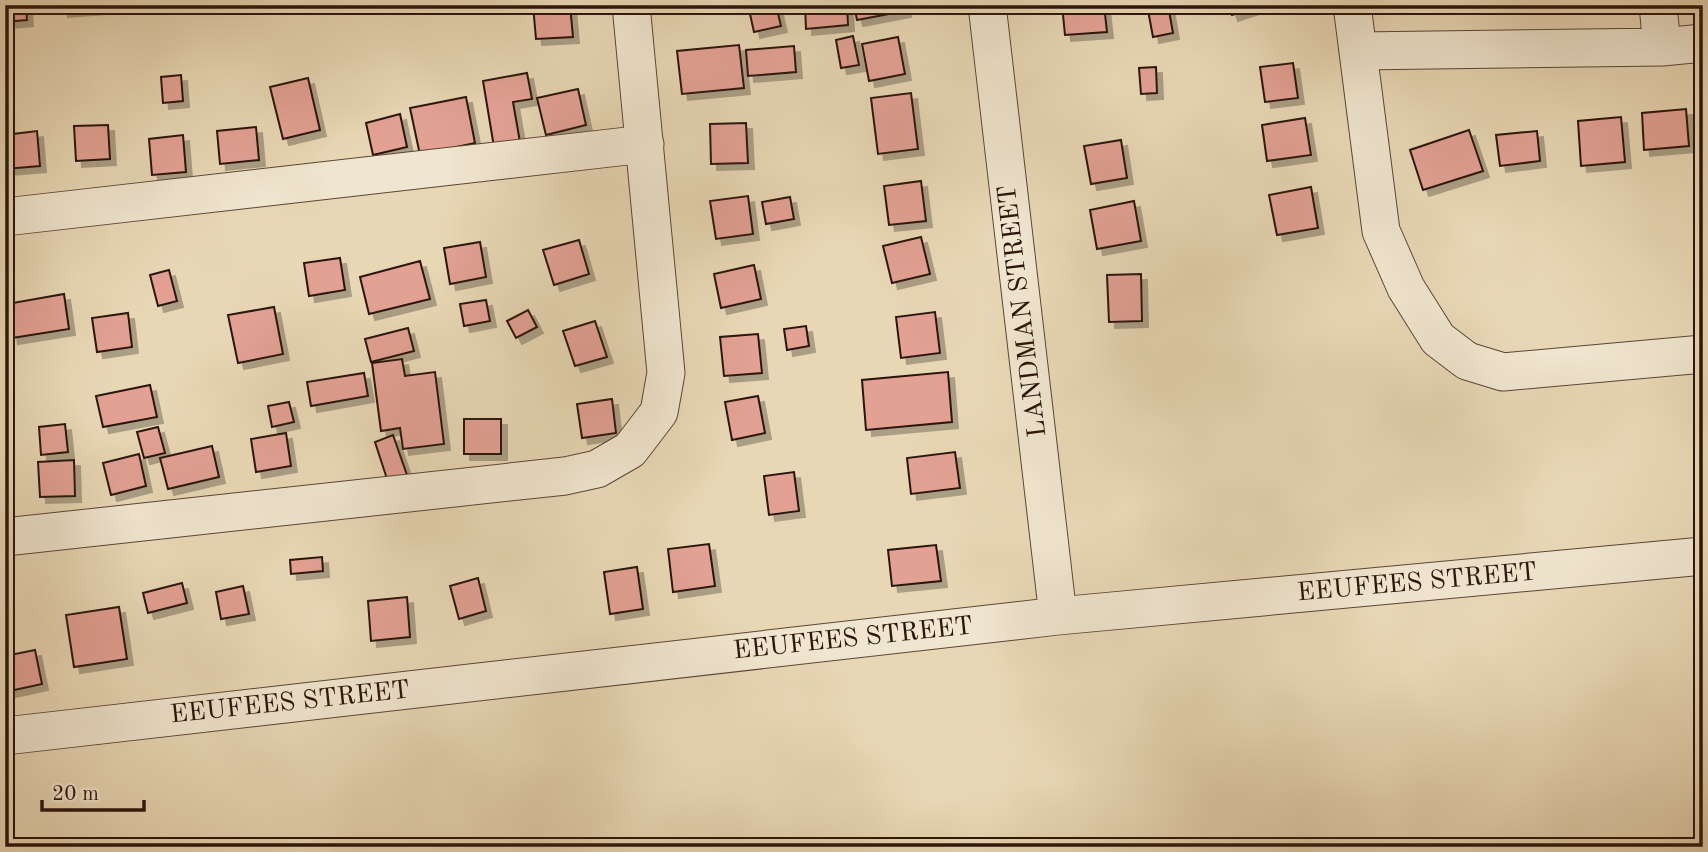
<svg xmlns="http://www.w3.org/2000/svg" width="1708" height="852" viewBox="0 0 1708 852" font-family="'Old Standard TT',serif">
	<defs>
		<filter id="shadow"><feDropShadow dx="6" dy="6" stdDeviation="0" flood-color="#0004"/></filter>
	</defs>
	<rect width="100%" height="100%" fill="#e8d7b5"/>
	<filter id="stains"><feTurbulence type="fractalNoise" baseFrequency=".00286" numOctaves="4"/><feColorMatrix values="0 0 0 0 .2 0 0 0 0 .09 0 0 0 0 .02 0 0 0 .5 -.17"/></filter>
	<radialGradient id="worn" r=".72"><stop offset=".6" stop-color="#630" stop-opacity="0"/><stop offset="1" stop-color="#630" stop-opacity=".3"/></radialGradient>
	<path fill="#e3a194" stroke="#2c150b" stroke-width="2" filter="url(#shadow)" d="M 5,5 L 26,5 L 27,20 L 5,22 Z
		M 62,5 L 99,5 L 100,8 L 62,11 Z
		M 533,5 L 570,5 L 573,37 L 536,39 Z
		M 748,5 L 776,5 L 781,26 L 754,32 Z
		M 805,5 L 847,5 L 848,25 L 806,29 Z
		M 854,5 L 904,5 L 905,11 L 857,20 Z
		M 1062,5 L 1104,5 L 1107,32 L 1065,35 Z
		M 1147,5 L 1168,5 L 1173,33 L 1153,37 Z
		M 1229,5 L 1252,5 L 1253,8 L 1232,15 Z
		M 853,36 L 859,65 L 841,68 L 836,40 Z
		M 898,37 L 905,74 L 869,81 L 862,44 Z
		M 739,45 L 744,88 L 682,94 L 677,51 Z
		M 794,46 L 796,72 L 748,76 L 746,50 Z
		M 1293,63 L 1298,98 L 1265,102 L 1260,67 Z
		M 1156,67 L 1157,93 L 1141,94 L 1139,68 Z
		M 527,73 L 532,99 L 513,102 L 520,142 L 494,147 L 483,81 Z
		M 181,75 L 183,101 L 163,103 L 161,77 Z
		M 308,78 L 320,130 L 283,139 L 270,87 Z
		M 578,89 L 586,125 L 546,135 L 537,98 Z
		M 911,93 L 918,149 L 878,154 L 871,98 Z
		M 466,97 L 475,143 L 420,155 L 410,108 Z
		M 1686,109 L 1689,146 L 1644,150 L 1642,113 Z
		M 400,114 L 407,147 L 373,155 L 366,123 Z
		M 1621,117 L 1625,162 L 1581,166 L 1578,121 Z
		M 1305,118 L 1311,155 L 1267,161 L 1262,125 Z
		M 746,123 L 748,163 L 711,164 L 710,124 Z
		M 108,125 L 110,159 L 76,161 L 74,126 Z
		M 256,127 L 259,160 L 220,164 L 217,131 Z
		M 1469,130 L 1483,171 L 1423,190 L 1410,150 Z
		M 37,131 L 40,166 L 5,169 L 5,135 Z
		M 1537,131 L 1540,161 L 1500,166 L 1496,135 Z
		M 183,135 L 186,172 L 152,175 L 149,139 Z
		M 1121,140 L 1127,178 L 1091,184 L 1084,146 Z
		M 921,181 L 926,221 L 889,225 L 884,186 Z
		M 1311,187 L 1318,228 L 1277,235 L 1269,195 Z
		M 748,196 L 753,234 L 716,239 L 710,201 Z
		M 790,197 L 794,219 L 766,224 L 762,202 Z
		M 1134,201 L 1141,241 L 1097,249 L 1090,210 Z
		M 921,237 L 930,274 L 892,283 L 883,246 Z
		M 579,240 L 589,274 L 554,285 L 543,250 Z
		M 480,242 L 486,277 L 450,284 L 444,248 Z
		M 340,258 L 345,290 L 309,296 L 304,263 Z
		M 420,261 L 430,299 L 369,314 L 360,277 Z
		M 754,265 L 761,299 L 721,308 L 714,274 Z
		M 169,270 L 177,301 L 158,306 L 150,275 Z
		M 1141,274 L 1142,321 L 1109,322 L 1107,275 Z
		M 64,294 L 69,329 L 12,338 L 7,304 Z
		M 486,300 L 490,321 L 464,326 L 460,304 Z
		M 274,307 L 283,354 L 238,363 L 228,315 Z
		M 528,310 L 537,327 L 516,338 L 507,321 Z
		M 935,312 L 940,353 L 901,358 L 896,317 Z
		M 128,313 L 132,347 L 97,352 L 92,318 Z
		M 595,321 L 607,357 L 575,366 L 563,331 Z
		M 806,326 L 809,346 L 787,350 L 784,329 Z
		M 408,328 L 414,351 L 371,362 L 365,339 Z
		M 758,334 L 762,373 L 724,376 L 720,337 Z
		M 402,359 L 405,376 L 435,372 L 444,444 L 403,449 L 400,428 L 381,431 L 372,363 Z
		M 948,372 L 952,422 L 866,430 L 862,380 Z
		M 364,373 L 368,396 L 311,406 L 307,382 Z
		M 150,385 L 157,417 L 103,427 L 96,396 Z
		M 758,396 L 765,433 L 732,440 L 725,402 Z
		M 612,399 L 616,433 L 582,438 L 577,404 Z
		M 289,402 L 294,422 L 272,427 L 268,406 Z
		M 464,419 L 501,419 L 501,454 L 464,454 Z
		M 65,424 L 68,452 L 41,455 L 39,427 Z
		M 158,427 L 165,453 L 144,458 L 137,432 Z
		M 286,433 L 291,466 L 256,472 L 251,439 Z
		M 393,435 L 407,475 L 388,482 L 375,442 Z
		M 212,446 L 219,477 L 168,489 L 160,458 Z
		M 955,452 L 960,488 L 911,494 L 907,458 Z
		M 139,454 L 146,486 L 111,495 L 103,463 Z
		M 74,460 L 75,496 L 40,497 L 38,462 Z
		M 794,472 L 799,511 L 769,515 L 764,476 Z
		M 709,544 L 715,586 L 673,592 L 668,549 Z
		M 936,545 L 941,581 L 892,586 L 888,550 Z
		M 322,557 L 323,571 L 291,574 L 290,560 Z
		M 637,567 L 643,609 L 610,614 L 604,572 Z
		M 478,578 L 486,611 L 459,619 L 450,586 Z
		M 182,583 L 187,603 L 148,613 L 143,593 Z
		M 243,586 L 249,614 L 221,619 L 216,592 Z
		M 407,597 L 410,637 L 371,641 L 368,601 Z
		M 119,607 L 127,659 L 74,667 L 66,615 Z
		M 35,650 L 42,684 L 5,692 L 5,656 Z"/>
	<g fill="none" stroke-linecap="round" stroke-linejoin="round">
		<g stroke="#5b4636" stroke-width="39">
			<path id="minor" d="M 987,5 L 1058,616
				M 1352,5 L 1381,231 L 1406,288 L 1438,339 L 1467,361 L 1503,372 L 1703,354
				M 1658,5 L 1662,47
				M 1358,51 L 1662,47 L 1703,43
				M 5,217 L 645,144
				M 5,537 L 565,476 L 597,469 L 630,450 L 659,412 L 666,373 L 631,5
				M 5,736 L 1058,616 L 1703,556"/>
		</g>
		<use href="#minor" stroke="#f0e5cf" stroke-width="37"/>
	</g>
	<g text-anchor="middle" dominant-baseline="central" stroke-width="7" stroke-linejoin="round" paint-order="stroke">
		<g font-size="26" fill="#2c150b" stroke="#f0e5cf">
			<text transform="translate(1023 311) rotate(-97)">LANDMAN STREET</text>
			<text transform="translate(1417 583) rotate(-5)">EEUFEES STREET</text>
			<text transform="translate(853 639) rotate(-6)">EEUFEES STREET</text>
			<text transform="translate(290 703) rotate(-6)">EEUFEES STREET</text>
		</g>
	</g>
	<rect width="1708" height="852" fill="none" stroke="#e8d7b5" stroke-width="28"/>
	<rect x="7" y="7" width="1694" height="838" fill="none" stroke="#2c150b" stroke-width="3.5"/>
	<rect x="14" y="14" width="1680" height="824" fill="none" stroke="#2c150b" stroke-width="2"/>
	<path d="M42 800v10h102v-10" fill="none" stroke="#2c150b" stroke-width="3.5"/>
	<text x="52" y="800" font-size="21" fill="#2c150b" stroke="#f0e5cf" stroke-width="5" paint-order="stroke">20 m</text>
	<rect width="100%" height="100%" filter="url(#stains)"/>
	<rect width="100%" height="100%" fill="url(#worn)"/>
</svg>
